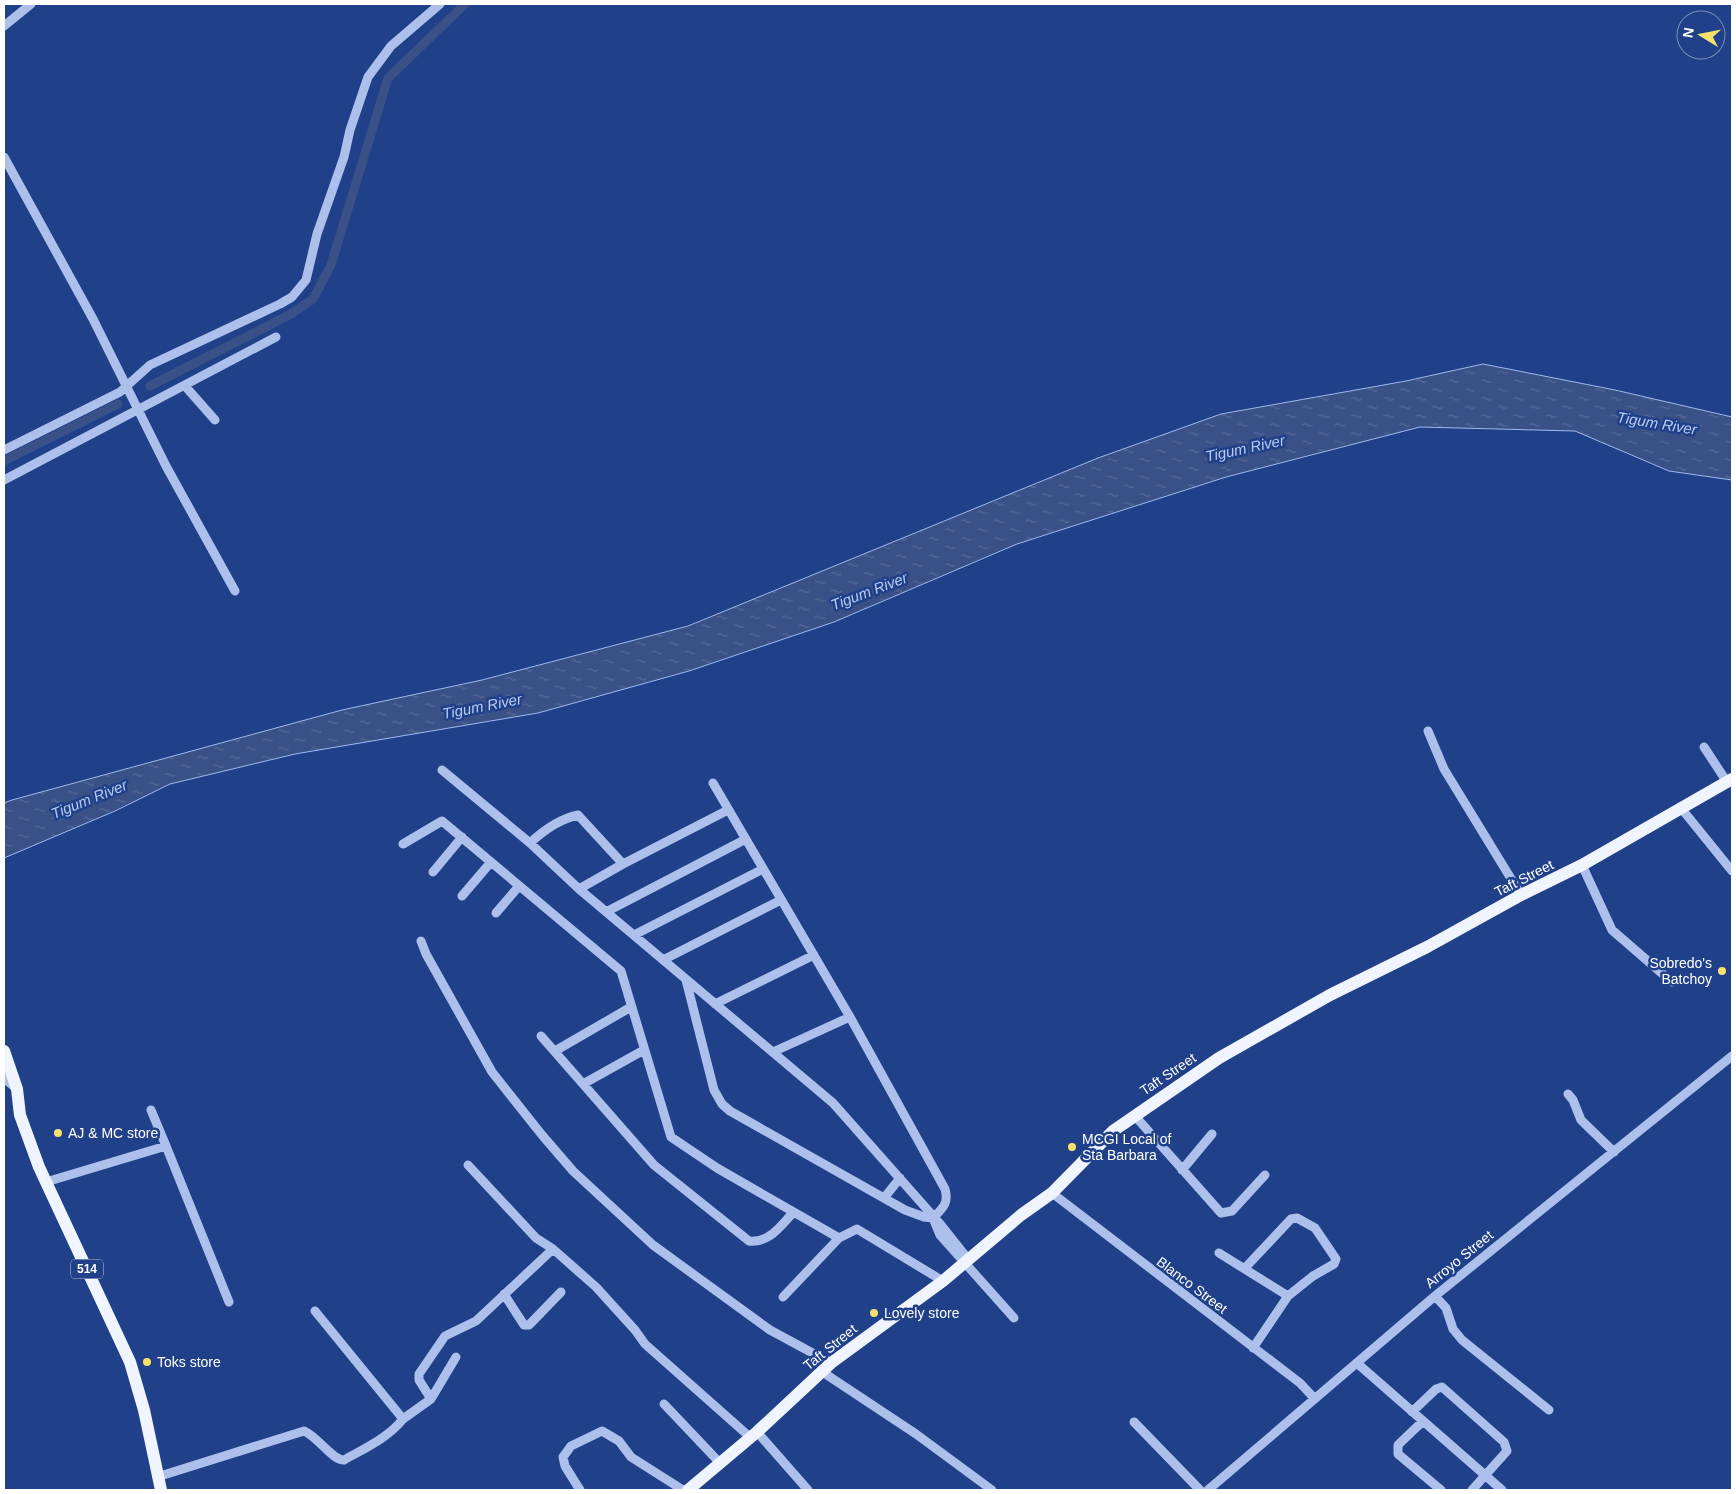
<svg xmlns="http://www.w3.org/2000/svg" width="1736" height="1494" viewBox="0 0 1736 1494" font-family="Helvetica,sans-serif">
	<defs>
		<pattern id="water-ripples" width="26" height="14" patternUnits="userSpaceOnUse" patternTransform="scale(1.25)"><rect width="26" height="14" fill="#395187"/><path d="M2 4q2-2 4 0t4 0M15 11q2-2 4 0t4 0" fill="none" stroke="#576b99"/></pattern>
	</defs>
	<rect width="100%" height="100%" fill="#20418a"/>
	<path fill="url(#water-ripples)" stroke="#9fb9ec" d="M 1483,364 L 1615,390 L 1732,417 L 1732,480 L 1669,471 L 1575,431 L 1420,427 L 1226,477 L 1017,544 L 834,622 L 689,671 L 538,713 L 295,754 L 170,784 L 115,811 L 4,858 L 4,803 L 12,800 L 342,710 L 482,680 L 688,626 L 1098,458 L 1221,414 L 1406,381 Z"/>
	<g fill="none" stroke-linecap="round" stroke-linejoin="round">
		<path stroke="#395187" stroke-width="9" d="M 150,386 L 291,314 L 313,299 L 331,265 L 388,78 L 465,4
			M 4,461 L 118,404"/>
		<path stroke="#acc0eb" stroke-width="9" d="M 4,26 L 31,4
			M 4,157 L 93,319 L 166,466 L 235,591
			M 185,386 L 215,420
			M 4,450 L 120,392 L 150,365 L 280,304 L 292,297 L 306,280 L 317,234 L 344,157 L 350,130 L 368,77 L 391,46 L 440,4
			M 4,480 L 276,337
			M 1428,731 L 1444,769 L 1521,895
			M 1704,747 L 1727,782
			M 442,770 L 530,843
			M 1681,808 L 1732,871
			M 403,844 L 442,821 L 621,971 L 671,1137 L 717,1168 L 839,1238 L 857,1229 L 943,1281
			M 623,864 L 578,815 C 559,819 544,830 530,843 L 579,889 L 833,1103 L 941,1225 L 968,1259
			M 1582,865 L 1612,930 L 1672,982
			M 433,872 L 462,837
			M 579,889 L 623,864 L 728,810
			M 462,896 L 491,862
			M 606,912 L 746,839
			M 496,913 L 519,886
			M 634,935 L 763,869
			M 421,941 L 426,954 L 492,1072 L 542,1135 L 573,1171 L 653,1245 L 770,1330 L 831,1363
			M 663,960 L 781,900
			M 686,980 L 714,1090 L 722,1104 L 730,1111 L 905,1210 L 924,1217 L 933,1218 C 943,1208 949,1203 945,1189 L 850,1017 L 713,783
			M 715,1004 L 814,955
			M 541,1036 L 654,1165 L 749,1241 C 770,1243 780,1226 793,1213
			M 555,1051 L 631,1007
			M 773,1052 L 850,1017
			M 4,1078 L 17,1089
			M 583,1084 L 644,1050
			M 1568,1094 L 1573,1100 L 1581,1120 L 1614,1152
			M 1135,1116 L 1221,1213 L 1232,1211 L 1265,1175
			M 166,1146 L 229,1302
			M 468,1165 L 536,1238 L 553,1249 L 596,1287 L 635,1330 L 645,1344 L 751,1438
			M 1182,1170 L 1212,1134
			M 46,1182 L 166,1146 L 151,1110
			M 1052,1193 L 1300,1383 L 1315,1399
			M 884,1198 L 900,1178
			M 933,1218 L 940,1235 L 1014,1318
			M 1219,1253 L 1288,1296
			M 1245,1268 L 1291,1219 L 1297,1218 L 1315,1228 L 1336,1259 L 1334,1264 L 1313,1276 L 1288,1296 L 1253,1348
			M 504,1294 L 524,1325 L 529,1325 L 561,1292
			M 1435,1296 L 1446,1308 L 1453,1329 L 1462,1340 L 1549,1410
			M 783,1297 L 839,1238
			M 1358,1364 L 1502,1490
			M 821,1371 L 916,1434 L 992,1490
			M 431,1399 L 419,1380 L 419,1374 L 445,1336 L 476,1321 L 553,1249
			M 664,1404 L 719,1462
			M 1412,1412 L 1436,1389 L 1442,1387 L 1504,1442 L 1507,1451 L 1472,1490
			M 403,1419 L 431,1399 L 456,1357
			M 1423,1421 L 1398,1445 L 1398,1454 L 1441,1490
			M 1134,1422 L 1200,1490
			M 757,1432 L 808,1490
			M 157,1477 L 304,1431 C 317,1436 333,1461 344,1460 C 365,1448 388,1438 403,1419 L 315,1311
			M 580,1490 L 565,1466 L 563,1457 L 571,1446 L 602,1431 L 619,1441 L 631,1457 L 683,1490
			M 1208,1490 L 1435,1296 L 1732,1056"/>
		<path stroke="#f0f4fe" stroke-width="12" d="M 4,1051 L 17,1089 L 20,1115 L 39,1167 L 130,1362 L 144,1410 L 161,1490
			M 688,1490 L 757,1432 L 831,1363 L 943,1281 L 1021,1215 L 1052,1193 L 1113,1131 L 1219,1058 L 1330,995 L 1427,947 L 1521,895 L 1582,865 L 1732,779"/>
	</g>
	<g fill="#f8e16c" stroke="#20418a" stroke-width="2">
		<circle cx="1722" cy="971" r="5"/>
		<circle cx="58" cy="1133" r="5"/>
		<circle cx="1072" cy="1147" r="5"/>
		<circle cx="874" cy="1313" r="5"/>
		<circle cx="147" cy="1362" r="5"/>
	</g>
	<g text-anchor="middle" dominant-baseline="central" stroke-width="5" stroke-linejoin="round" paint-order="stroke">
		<rect fill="#20418a" stroke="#bcc6dc" stroke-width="1" x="71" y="1259.5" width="32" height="19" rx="4"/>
		<g font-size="12" font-weight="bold" fill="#fff">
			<text x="87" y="1269">514</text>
		</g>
		<g font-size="14" fill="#fff" stroke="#20418a">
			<text transform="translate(1524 878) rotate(-27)">Taft Street</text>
			<text transform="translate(1168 1074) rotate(-34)">Taft Street</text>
			<text transform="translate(1459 1259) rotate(-39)">Arroyo Street</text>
			<text transform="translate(1192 1285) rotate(37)">Blanco Street</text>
			<text transform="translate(830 1347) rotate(-39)">Taft Street</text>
		</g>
		<g font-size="14" fill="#fff" stroke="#20418a" text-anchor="start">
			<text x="1712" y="963" text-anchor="end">Sobredo's<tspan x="1712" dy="16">Batchoy</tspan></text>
			<text x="68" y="1133">AJ &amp; MC store</text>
			<text x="1082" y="1139">MCGI Local of<tspan x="1082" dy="16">Sta Barbara</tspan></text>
			<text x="884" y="1313">Lovely store</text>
			<text x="157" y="1362">Toks store</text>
		</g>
		<g font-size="15" font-style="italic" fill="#b7cbf2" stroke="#20418a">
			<text transform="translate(1657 423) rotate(9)">Tigum River</text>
			<text transform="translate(1245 448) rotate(-12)">Tigum River</text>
			<text transform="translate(869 591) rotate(-21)">Tigum River</text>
			<text transform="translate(482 706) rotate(-11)">Tigum River</text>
			<text transform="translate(89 799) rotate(-22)">Tigum River</text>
		</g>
	</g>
	<rect width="1736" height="1494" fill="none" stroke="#ffffff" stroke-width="10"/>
	<g transform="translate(1701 35) rotate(280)"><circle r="24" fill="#20418a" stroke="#798db9"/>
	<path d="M0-4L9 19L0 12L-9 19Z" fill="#f8e16c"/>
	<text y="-8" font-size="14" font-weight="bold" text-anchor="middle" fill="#ffffff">N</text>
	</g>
</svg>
